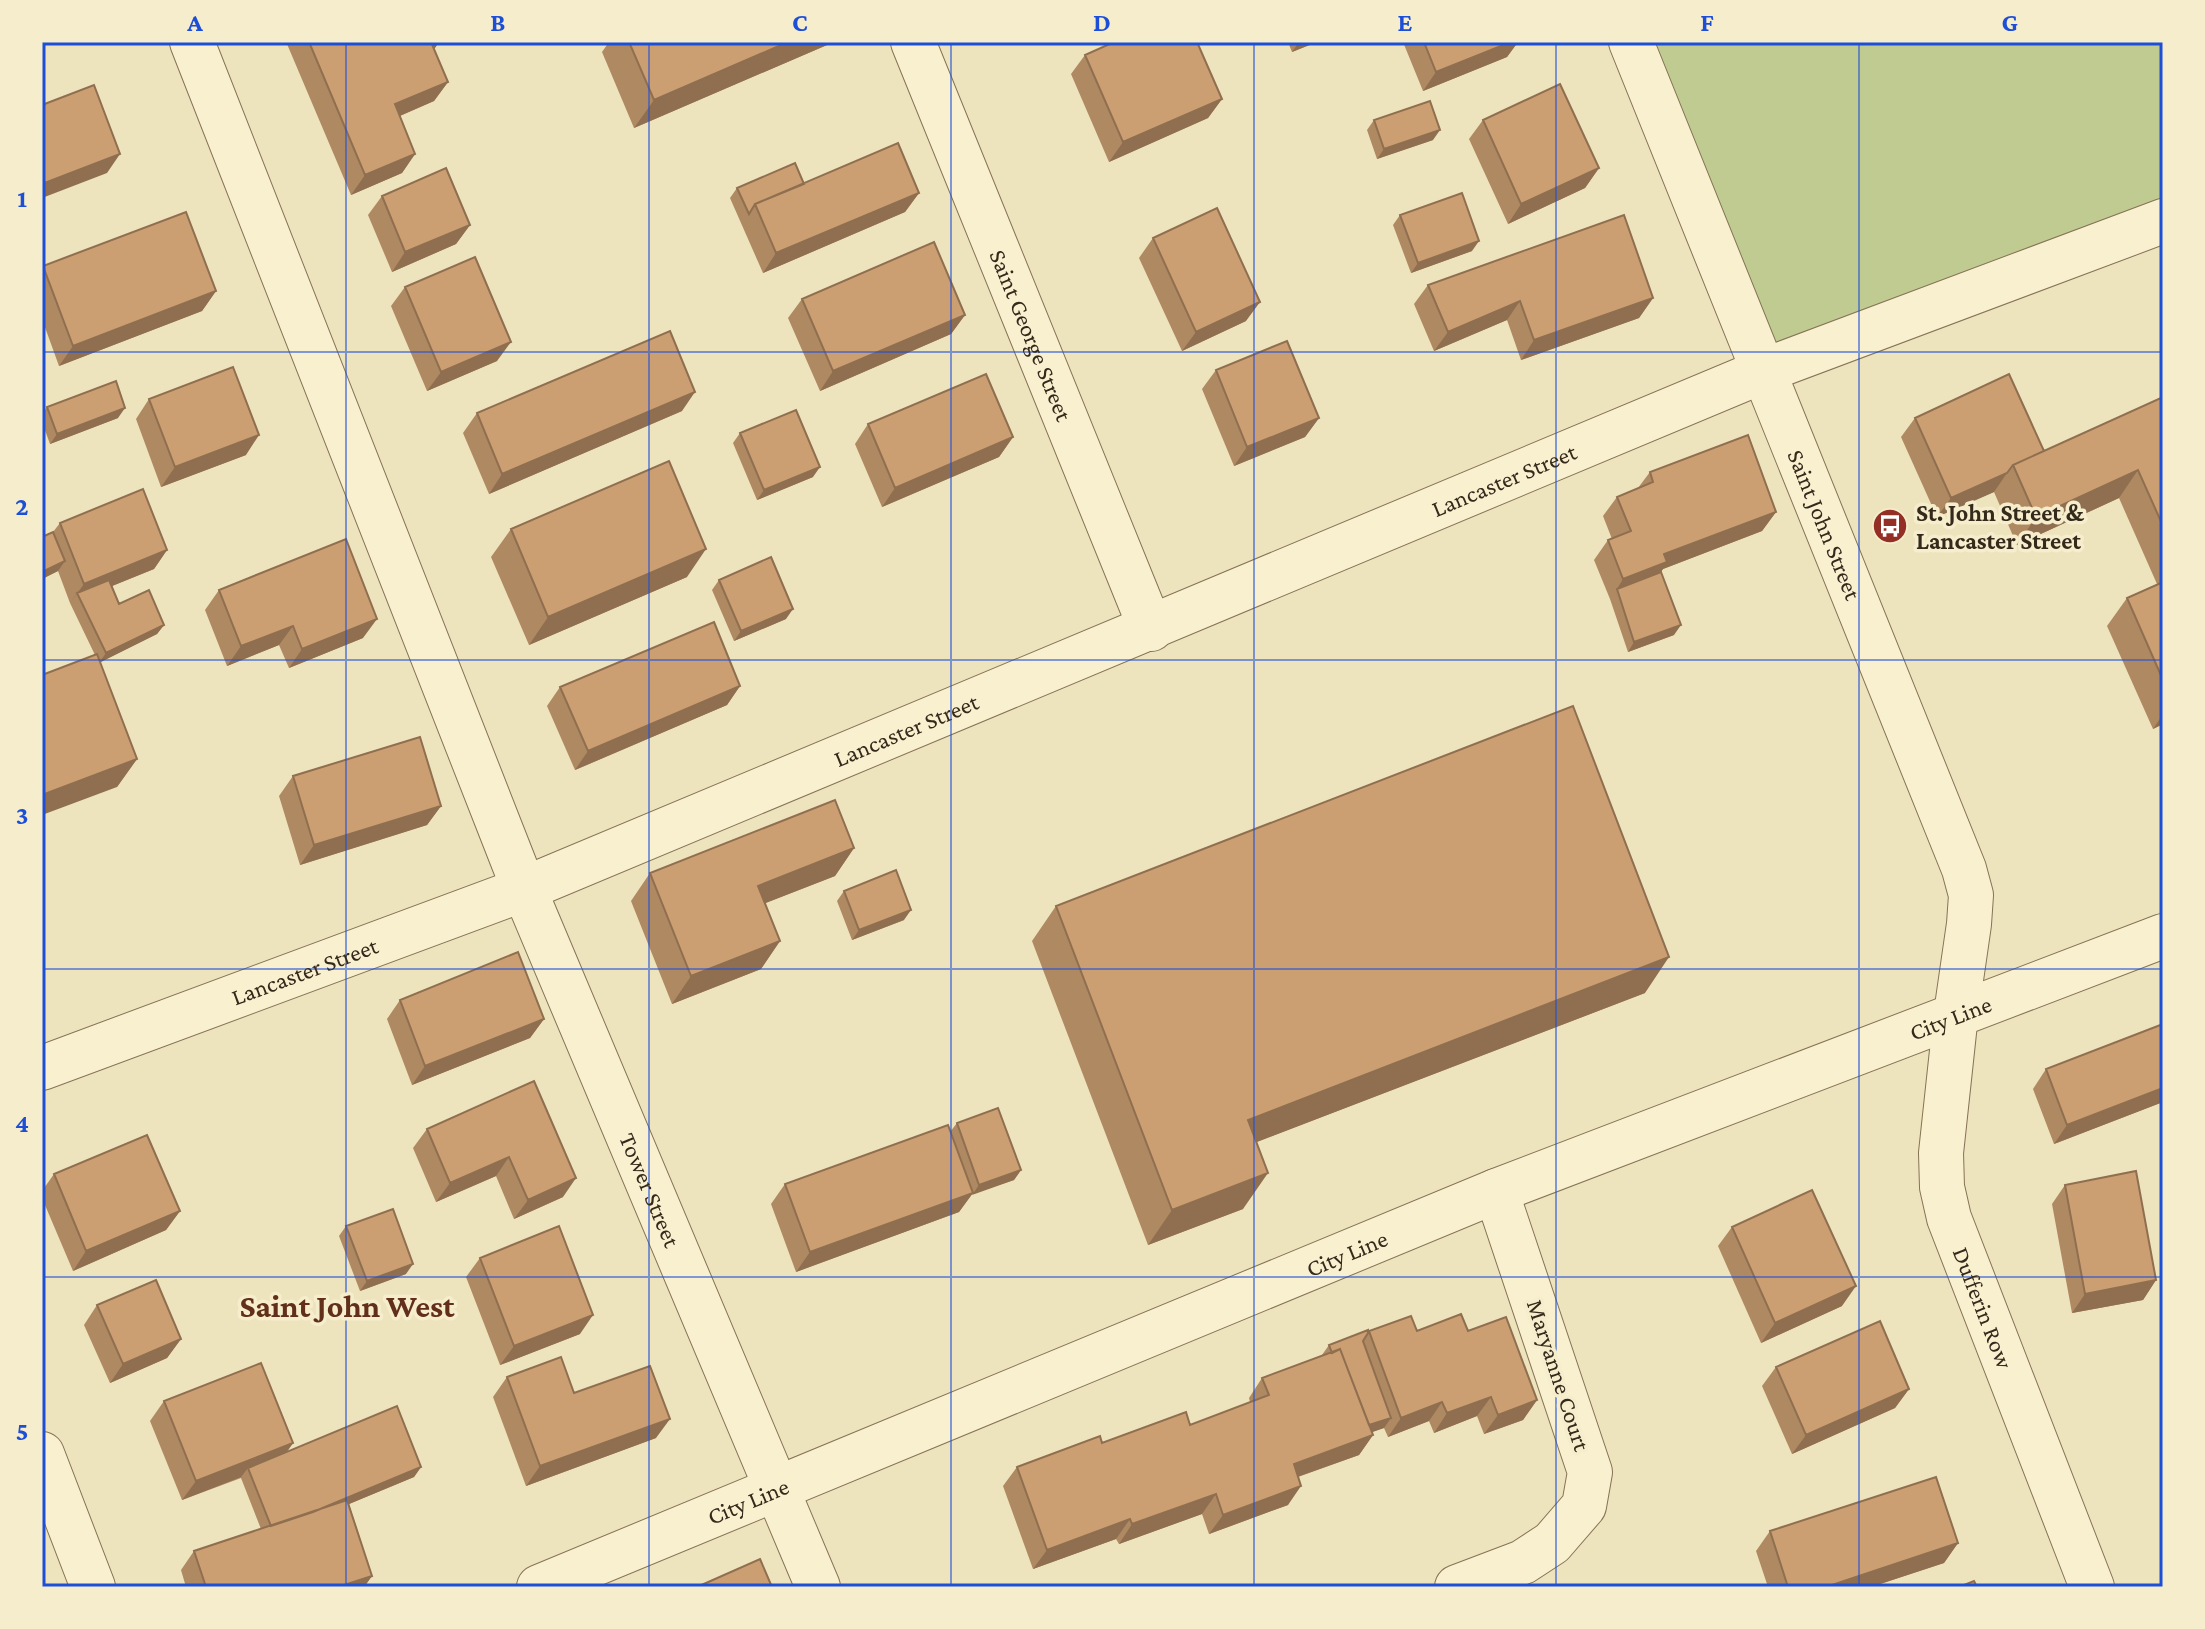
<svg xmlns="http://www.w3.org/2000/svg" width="2205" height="1629" viewBox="0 0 2205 1629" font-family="'Crimson Pro',serif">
	<rect width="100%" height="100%" fill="#ede3bd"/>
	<path fill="#bfcb91" d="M 1631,42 L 2163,42 L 2163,221 L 1763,371 Z"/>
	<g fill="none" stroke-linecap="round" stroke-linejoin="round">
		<g stroke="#857356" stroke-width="46">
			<g id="minor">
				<path id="s1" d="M 192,42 L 524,889 L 818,1587"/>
				<path id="s2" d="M 913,42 L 1151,629"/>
				<path id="s3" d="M 42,1068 L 524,889 L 1763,371"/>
				<path d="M 42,1454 L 93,1587"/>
				<path id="s4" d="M 539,1587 L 1496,1191 L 2163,936"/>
				<path d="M 1457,1587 L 1523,1562 L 1552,1543 L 1584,1506 L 1590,1472 L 1496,1191"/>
			</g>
		</g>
		<g stroke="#857356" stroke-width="46">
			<g id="tertiary">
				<path id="s5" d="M 1631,42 L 1964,869 L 1971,895 L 1969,924 L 1956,1014 L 1941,1153 L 1942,1187 L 1949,1218 L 2092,1587"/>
				<path d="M 1763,371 L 2163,221"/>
			</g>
		</g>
		<use href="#minor" stroke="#f9f0d0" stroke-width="44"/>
		<use href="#tertiary" stroke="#f9f0d0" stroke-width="44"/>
	</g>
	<path fill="#af8962" d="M 289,42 L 439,42 L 434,49 L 448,82 L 434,101 L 400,116 L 415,154 L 402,173 L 351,195 L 287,44 Z
		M 609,42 L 834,42 L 634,128 L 602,52 Z
		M 1288,42 L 1317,42 L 1292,52 Z
		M 1403,42 L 1518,42 L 1507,57 L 1423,91 Z
		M 1085,55 L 1222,99 L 1208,118 L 1109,162 L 1071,74 Z
		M 1374,120 L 1433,140 L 1377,159 L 1367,130 Z
		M 1483,120 L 1599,168 L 1585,188 L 1508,224 L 1469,139 Z
		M 804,184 L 919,193 L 905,212 L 763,273 L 730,198 L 737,188 Z
		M 382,196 L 470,225 L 456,244 L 392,272 L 368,215 Z
		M 1400,215 L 1472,251 L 1411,273 L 1393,225 Z
		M 1153,238 L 1246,321 L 1182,351 L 1139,258 Z
		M 43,266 L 216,291 L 202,311 L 59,366 L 42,319 L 42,268 Z
		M 1428,285 L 1653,298 L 1639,318 L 1521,360 L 1507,320 L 1434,351 L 1414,304 Z
		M 405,287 L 497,361 L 427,391 L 391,306 Z
		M 802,299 L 965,315 L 951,334 L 820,391 L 788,318 Z
		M 1216,370 L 1319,418 L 1305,437 L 1234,466 L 1202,389 Z
		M 2163,397 L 2163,724 L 2153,729 L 2107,626 L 2127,598 L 2157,584 L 2119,498 L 2017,545 L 1994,492 L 1937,517 L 1901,437 L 1915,418 L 2044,451 Z
		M 149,399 L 246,455 L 161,487 L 136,419 Z
		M 47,407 L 118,418 L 50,444 L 42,422 L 42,414 Z
		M 682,411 L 489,494 L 463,433 L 477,413 Z
		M 868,424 L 1013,437 L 999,457 L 882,507 L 855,444 Z
		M 740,433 L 813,477 L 757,500 L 733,443 Z
		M 1650,472 L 1776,512 L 1762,531 L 1663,569 L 1661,572 L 1674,635 L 1628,652 L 1610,599 L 1594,560 L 1608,540 L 1612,539 L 1603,516 L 1617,497 L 1638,488 Z
		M 60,523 L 167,550 L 154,569 L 112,586 L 119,604 L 164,625 L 157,634 L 100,662 L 137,759 L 117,787 L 95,655 L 70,603 L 58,571 L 42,579 L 42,537 L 53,532 Z
		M 511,529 L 687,577 L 529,645 L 491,557 Z
		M 719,580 L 786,619 L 734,641 L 712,590 Z
		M 219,590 L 363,638 L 289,668 L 279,645 L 227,666 L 205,610 Z
		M 740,686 L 727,705 L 575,770 L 547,706 L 560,687 Z
		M 293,776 L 441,806 L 427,825 L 300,865 L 279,796 Z
		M 854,848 L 835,876 L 765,903 L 780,941 L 761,969 L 672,1004 L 631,901 L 650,873 Z
		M 844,891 L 904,920 L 852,940 L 837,901 Z
		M 1056,906 L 1645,993 L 1256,1142 L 1243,1209 L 1148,1245 L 1032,941 Z
		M 400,1000 L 544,1019 L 530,1038 L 412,1085 L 387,1019 Z
		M 2163,1024 L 2163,1102 L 2054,1144 L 2033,1089 L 2046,1069 Z
		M 534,1081 L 563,1197 L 514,1219 L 496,1176 L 436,1202 L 413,1148 L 427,1129 Z
		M 957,1123 L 1021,1170 L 1014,1180 L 972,1194 L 959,1212 L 796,1272 L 771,1204 L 785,1184 L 950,1132 Z
		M 54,1174 L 180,1211 L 166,1230 L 73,1271 L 42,1198 L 42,1191 Z
		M 2065,1185 L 2156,1280 L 2143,1300 L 2072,1313 L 2052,1204 Z
		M 346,1226 L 406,1274 L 360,1291 L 339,1236 Z
		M 1732,1227 L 1842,1306 L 1761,1343 L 1718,1246 Z
		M 480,1258 L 580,1334 L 500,1365 L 466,1277 Z
		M 97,1305 L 181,1339 L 167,1358 L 110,1383 L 84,1325 Z
		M 1369,1331 L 1468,1331 L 1537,1400 L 1523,1420 L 1484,1434 L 1477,1416 L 1434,1433 L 1429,1421 L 1388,1437 L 1384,1428 L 1371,1432 L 1373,1435 L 1359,1455 L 1298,1477 L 1288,1505 L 1209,1534 L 1202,1514 L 1119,1544 L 1116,1539 L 1033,1569 L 1003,1486 L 1017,1467 L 1102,1443 L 1190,1425 L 1250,1402 L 1249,1398 L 1262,1378 L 1322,1356 L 1322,1355 L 1329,1345 L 1368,1333 Z
		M 1776,1367 L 1909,1389 L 1895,1408 L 1792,1454 L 1762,1386 Z
		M 507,1377 L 574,1393 L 656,1438 L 526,1486 L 493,1397 Z
		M 164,1401 L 293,1443 L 287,1452 L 421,1467 L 414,1477 L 349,1504 L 372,1576 L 364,1587 L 186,1587 L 181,1570 L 194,1551 L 261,1529 L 241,1478 L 182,1500 L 150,1421 Z
		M 1770,1531 L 1958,1543 L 1944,1563 L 1871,1587 L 1768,1587 L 1756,1551 Z"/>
	<path fill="#8f6f50" d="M 429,42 L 439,42 L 431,54 Z
		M 788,42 L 834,42 L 634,128 L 654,100 Z
		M 1299,42 L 1317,42 L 1292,52 Z
		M 1511,42 L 1518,42 L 1507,57 L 1423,91 L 1436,72 Z
		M 448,82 L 434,101 L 381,124 L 395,104 Z
		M 1222,99 L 1208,118 L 1109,162 L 1123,142 Z
		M 1440,130 L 1433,140 L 1377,159 L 1384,149 Z
		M 120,154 L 107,173 L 42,198 L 42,184 Z
		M 415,154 L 402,173 L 351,195 L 365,175 Z
		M 1599,168 L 1585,188 L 1508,224 L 1521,204 Z
		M 919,193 L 905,212 L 763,273 L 776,253 Z
		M 470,225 L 456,244 L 392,272 L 405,252 Z
		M 1479,241 L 1472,251 L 1411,273 L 1418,263 Z
		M 216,291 L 202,311 L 59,366 L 73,346 Z
		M 1653,298 L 1639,318 L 1521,360 L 1534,340 Z
		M 1520,301 L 1507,320 L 1434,351 L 1448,332 Z
		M 1260,302 L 1246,321 L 1182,351 L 1196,332 Z
		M 965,315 L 951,334 L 820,391 L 833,371 Z
		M 511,342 L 497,361 L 427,391 L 441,372 Z
		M 695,392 L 682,411 L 489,494 L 502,474 Z
		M 125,408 L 118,418 L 50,444 L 57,434 Z
		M 1319,418 L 1305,437 L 1234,466 L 1247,447 Z
		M 259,435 L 246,455 L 161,487 L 175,467 Z
		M 1013,437 L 999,457 L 882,507 L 895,488 Z
		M 820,467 L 813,477 L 757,500 L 764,490 Z
		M 2138,470 L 2119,498 L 2017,545 L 2036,517 Z
		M 2007,473 L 1994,492 L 1937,517 L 1951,498 Z
		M 1776,512 L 1762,531 L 1663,569 L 1654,582 L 1617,589 L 1623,579 L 1664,554 Z
		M 706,549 L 687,577 L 529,645 L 548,617 Z
		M 167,550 L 154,569 L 80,599 L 77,593 L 70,603 L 84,584 Z
		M 65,561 L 58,571 L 42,579 L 42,572 Z
		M 793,609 L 786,619 L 734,641 L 741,631 Z
		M 377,619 L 363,638 L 289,668 L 302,649 Z
		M 164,625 L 157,634 L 99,663 L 106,653 Z
		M 1681,625 L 1674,635 L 1628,652 L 1634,642 Z
		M 293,626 L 279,645 L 227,666 L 241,646 Z
		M 740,686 L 727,705 L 575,770 L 588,751 Z
		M 2163,714 L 2163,724 L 2153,729 Z
		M 137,759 L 117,787 L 42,815 L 42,795 Z
		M 441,806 L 427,825 L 300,865 L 314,845 Z
		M 854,848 L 835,876 L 738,914 L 758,886 Z
		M 911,910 L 904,920 L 852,940 L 859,930 Z
		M 780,941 L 761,969 L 672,1004 L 691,976 Z
		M 1669,957 L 1645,993 L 1223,1155 L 1248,1120 Z
		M 544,1019 L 530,1038 L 412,1085 L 425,1066 Z
		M 2163,1088 L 2163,1102 L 2054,1144 L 2067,1125 Z
		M 509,1157 L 496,1176 L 436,1202 L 450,1183 Z
		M 1021,1170 L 1014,1180 L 972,1195 L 979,1185 Z
		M 1268,1173 L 1243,1209 L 1148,1245 L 1172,1210 Z
		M 576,1178 L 563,1197 L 514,1219 L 528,1200 Z
		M 973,1193 L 959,1212 L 796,1272 L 810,1252 Z
		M 180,1211 L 166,1230 L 73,1271 L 86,1251 Z
		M 413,1264 L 406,1274 L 360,1291 L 367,1281 Z
		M 2156,1280 L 2143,1300 L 2072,1313 L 2085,1294 Z
		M 1856,1286 L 1842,1306 L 1761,1343 L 1775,1323 Z
		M 593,1315 L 580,1334 L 500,1365 L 514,1346 Z
		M 181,1339 L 167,1358 L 110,1383 L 123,1364 Z
		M 1909,1389 L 1895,1408 L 1792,1454 L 1806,1435 Z
		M 1491,1397 L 1477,1416 L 1434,1433 L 1447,1413 Z
		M 1537,1400 L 1523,1420 L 1484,1434 L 1498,1415 Z
		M 1442,1402 L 1429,1421 L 1388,1437 L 1401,1418 Z
		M 1391,1418 L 1384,1428 L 1353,1439 L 1360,1429 Z
		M 670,1419 L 656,1438 L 526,1486 L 540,1466 Z
		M 1373,1435 L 1359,1455 L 1280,1483 L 1294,1464 Z
		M 293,1443 L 279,1462 L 248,1468 L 241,1477 L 182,1500 L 196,1481 Z
		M 421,1467 L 414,1477 L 265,1539 L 272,1529 Z
		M 1301,1486 L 1288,1505 L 1209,1534 L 1223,1515 Z
		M 1216,1494 L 1202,1514 L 1119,1544 L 1132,1524 Z
		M 1130,1519 L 1116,1539 L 1033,1569 L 1047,1550 Z
		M 1958,1543 L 1944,1563 L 1871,1587 L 1826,1587 Z
		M 372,1576 L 364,1587 L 338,1587 Z"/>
	<path fill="#cc9f72" stroke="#8f6f50" stroke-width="2" d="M 309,42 L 431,42 L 448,82 L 395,104 L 415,154 L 365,175 Z
		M 629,42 L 788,42 L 654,100 Z
		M 1114,42 L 1197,42 L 1222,99 L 1123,142 L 1085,55 Z
		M 1424,42 L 1511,42 L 1436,72 Z
		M 1560,84 L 1599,168 L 1521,204 L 1483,120 Z
		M 94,85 L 120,154 L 42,184 L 42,105 Z
		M 1430,101 L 1440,130 L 1384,149 L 1374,120 Z
		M 898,143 L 919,193 L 776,253 L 755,204 Z
		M 795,163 L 804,184 L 755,204 L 749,214 L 737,188 Z
		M 446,168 L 470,225 L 405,252 L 382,196 Z
		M 1462,193 L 1479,241 L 1418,263 L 1400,215 Z
		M 1217,208 L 1260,302 L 1196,332 L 1153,238 Z
		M 186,212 L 216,291 L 73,346 L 43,266 Z
		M 1624,215 L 1653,298 L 1534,340 L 1520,301 L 1448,332 L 1428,285 Z
		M 934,242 L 965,315 L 833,371 L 802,299 Z
		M 475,257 L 511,342 L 441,372 L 405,287 Z
		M 670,331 L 695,392 L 502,474 L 477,413 Z
		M 1287,341 L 1319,418 L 1247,447 L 1216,370 Z
		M 233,367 L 259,435 L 175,467 L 149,399 Z
		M 986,374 L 1013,437 L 895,488 L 868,424 Z
		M 2009,374 L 2044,451 L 2013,465 L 2007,473 L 1951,498 L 1915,418 Z
		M 116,381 L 125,408 L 57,434 L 47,407 Z
		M 2163,397 L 2163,526 L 2138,470 L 2036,517 L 2013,465 Z
		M 796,410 L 820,467 L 764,490 L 740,433 Z
		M 1748,435 L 1776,512 L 1664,554 L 1667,562 L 1623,579 L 1608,540 L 1631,531 L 1617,497 L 1653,482 L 1650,472 Z
		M 669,461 L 706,549 L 548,617 L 511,529 Z
		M 143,489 L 167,550 L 84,584 L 60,523 Z
		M 53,532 L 65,561 L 42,572 L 42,537 Z
		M 346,539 L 377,619 L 302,649 L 293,626 L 241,646 L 219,590 Z
		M 771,557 L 793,609 L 741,631 L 719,580 Z
		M 1661,572 L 1681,625 L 1634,642 L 1617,589 Z
		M 109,580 L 119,604 L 149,590 L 164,625 L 106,653 L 77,593 Z
		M 2163,582 L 2163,680 L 2127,598 Z
		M 714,622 L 740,686 L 588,751 L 560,687 Z
		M 97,654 L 137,759 L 42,795 L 42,675 Z
		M 1573,706 L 1669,957 L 1248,1120 L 1268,1173 L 1172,1210 L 1056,906 Z
		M 420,737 L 441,806 L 314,845 L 293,776 Z
		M 835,800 L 854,848 L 758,886 L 780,941 L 691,976 L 650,873 Z
		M 896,870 L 911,910 L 859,930 L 844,891 Z
		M 518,952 L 544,1019 L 425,1066 L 400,1000 Z
		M 2163,1024 L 2163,1088 L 2067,1125 L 2046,1069 Z
		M 534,1081 L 576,1178 L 528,1200 L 509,1157 L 450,1183 L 427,1129 Z
		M 998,1108 L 1021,1170 L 979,1185 L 957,1123 Z
		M 948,1125 L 973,1193 L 810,1252 L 785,1184 Z
		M 147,1135 L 180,1211 L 86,1251 L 54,1174 Z
		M 2136,1171 L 2156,1280 L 2085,1294 L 2065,1185 Z
		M 1812,1190 L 1856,1286 L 1775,1323 L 1732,1227 Z
		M 393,1209 L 413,1264 L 367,1281 L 346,1226 Z
		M 559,1226 L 593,1315 L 514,1346 L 480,1258 Z
		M 156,1280 L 181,1339 L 123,1364 L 97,1305 Z
		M 1461,1314 L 1468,1331 L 1506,1317 L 1537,1400 L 1498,1415 L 1491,1397 L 1447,1413 L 1442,1402 L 1401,1418 L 1369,1331 L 1411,1316 L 1417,1331 Z
		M 1880,1321 L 1909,1389 L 1806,1435 L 1776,1367 Z
		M 1368,1330 L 1368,1333 L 1363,1341 L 1391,1418 L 1369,1425 L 1340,1349 L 1332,1353 L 1329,1345 Z
		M 1340,1349 L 1373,1435 L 1294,1464 L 1301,1486 L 1223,1515 L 1216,1494 L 1132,1524 L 1130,1519 L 1047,1550 L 1017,1467 L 1100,1436 L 1102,1443 L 1186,1412 L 1190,1425 L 1269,1395 L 1262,1378 Z
		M 561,1357 L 574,1393 L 650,1366 L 670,1419 L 540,1466 L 507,1377 Z
		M 261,1363 L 293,1443 L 196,1481 L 164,1401 Z
		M 397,1406 L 421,1467 L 313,1512 L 271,1526 L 248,1468 Z
		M 1936,1477 L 1958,1543 L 1826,1587 L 1788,1587 L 1770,1531 Z
		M 347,1500 L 372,1576 L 338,1587 L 206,1587 L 194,1551 Z
		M 760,1559 L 772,1587 L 697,1587 Z
		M 1974,1581 L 1977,1587 L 1959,1587 Z"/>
	<path fill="none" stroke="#1d4ed8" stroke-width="2" stroke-opacity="0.55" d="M 346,42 L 346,1587M 649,42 L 649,1587M 951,42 L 951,1587M 1254,42 L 1254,1587M 1556,42 L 1556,1587M 1859,42 L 1859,1587M 42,352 L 2163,352M 42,660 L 2163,660M 42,969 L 2163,969M 42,1277 L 2163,1277"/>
	<defs>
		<g id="bus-disc" transform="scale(1.8)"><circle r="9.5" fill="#942f26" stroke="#f5edcc"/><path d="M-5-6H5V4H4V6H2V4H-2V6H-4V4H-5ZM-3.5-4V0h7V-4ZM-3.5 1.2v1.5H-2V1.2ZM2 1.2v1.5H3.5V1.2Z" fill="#fff"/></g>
	</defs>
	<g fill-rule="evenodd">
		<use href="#bus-disc" x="1890" y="526"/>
	</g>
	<g text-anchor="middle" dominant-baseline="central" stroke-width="7" stroke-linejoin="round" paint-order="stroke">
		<g font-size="24" fill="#34291b" stroke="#f5edcc">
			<text stroke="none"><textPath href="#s2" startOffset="316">Saint George Street</textPath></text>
			<text stroke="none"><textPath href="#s3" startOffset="1576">Lancaster Street</textPath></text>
			<text stroke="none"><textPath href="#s5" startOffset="520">Saint John Street</textPath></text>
			<text stroke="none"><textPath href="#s3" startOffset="928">Lancaster Street</textPath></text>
			<text stroke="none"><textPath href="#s3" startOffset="280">Lancaster Street</textPath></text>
			<text stroke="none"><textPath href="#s4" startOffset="1522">City Line</textPath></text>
			<text stroke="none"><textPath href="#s1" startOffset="1236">Tower Street</textPath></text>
			<text stroke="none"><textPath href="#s4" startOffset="874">City Line</textPath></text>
			<text stroke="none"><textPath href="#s5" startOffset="1340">Dufferin Row</textPath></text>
			<text transform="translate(1559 1375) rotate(72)">Maryanne Court</text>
			<text stroke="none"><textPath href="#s4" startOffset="226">City Line</textPath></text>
		</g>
		<g font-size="24" font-weight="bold" fill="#34291b" stroke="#f5edcc" text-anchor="start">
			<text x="1916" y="512">St. John Street &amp;<tspan x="1916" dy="28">Lancaster Street</tspan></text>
		</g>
		<g font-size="32" font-weight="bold" fill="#612f1a" stroke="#f5edcc">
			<text x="347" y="1306">Saint John West</text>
		</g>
	</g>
	<rect width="2205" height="1629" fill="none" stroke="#f5edcc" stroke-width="88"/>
	<rect x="44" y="44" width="2117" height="1541" fill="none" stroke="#1d4ed8" stroke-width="3"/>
	<g font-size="26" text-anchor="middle" font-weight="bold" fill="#1d4ed8">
		<text x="195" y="31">A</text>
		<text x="498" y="31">B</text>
		<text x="800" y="31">C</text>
		<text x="1102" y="31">D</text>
		<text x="1405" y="31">E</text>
		<text x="1707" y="31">F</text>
		<text x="2010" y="31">G</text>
		<text x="22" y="207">1</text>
		<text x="22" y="515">2</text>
		<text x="22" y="824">3</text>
		<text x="22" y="1132">4</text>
		<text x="22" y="1440">5</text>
	</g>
</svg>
